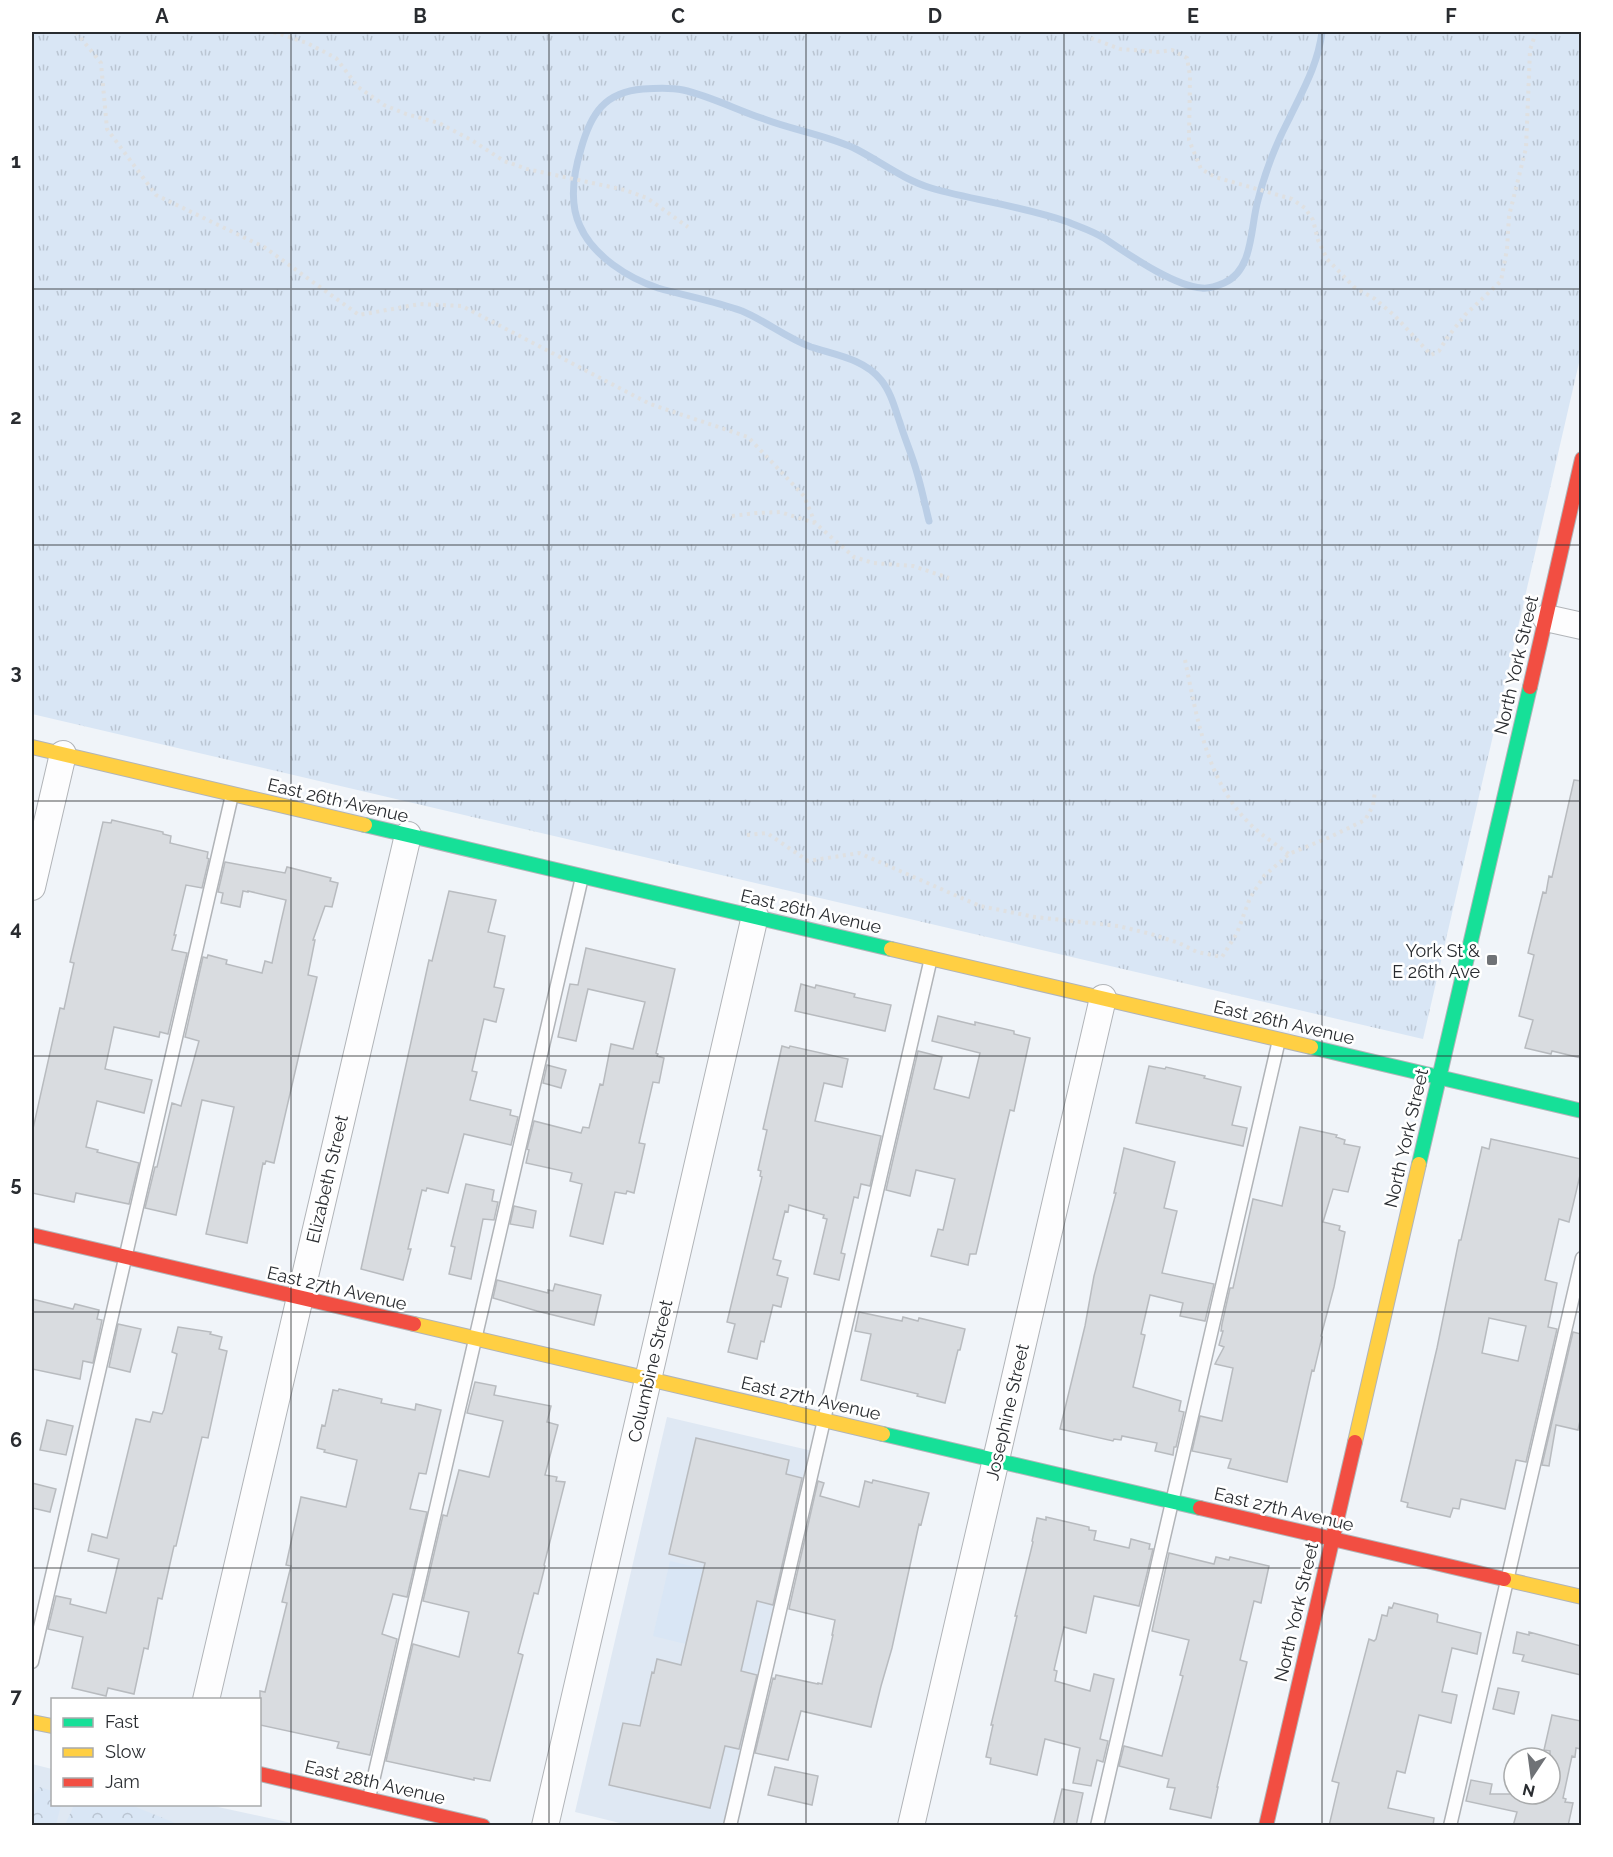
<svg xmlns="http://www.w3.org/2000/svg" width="1613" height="1857" viewBox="0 0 1613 1857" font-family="Raleway,sans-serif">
	<defs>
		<pattern id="grass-tufts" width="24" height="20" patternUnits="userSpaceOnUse" patternTransform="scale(1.5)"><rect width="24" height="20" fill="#d9e6f5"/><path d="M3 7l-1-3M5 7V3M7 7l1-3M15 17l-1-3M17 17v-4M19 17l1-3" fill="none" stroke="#bac5d2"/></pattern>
		<pattern id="forest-crowns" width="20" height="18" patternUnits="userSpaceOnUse" patternTransform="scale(1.5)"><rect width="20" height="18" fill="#d9e6f5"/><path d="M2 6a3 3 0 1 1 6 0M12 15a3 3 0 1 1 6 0" fill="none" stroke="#bac5d2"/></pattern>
	</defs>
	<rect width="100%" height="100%" fill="#f0f4f9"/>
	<path fill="#dfe8f3" d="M 667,1417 L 817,1452 L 730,1825 L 628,1825 L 575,1812 Z
		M 32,1764 L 52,1769 L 52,1804 L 209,1805 L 301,1825 L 32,1825 Z"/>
	<path fill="url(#grass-tufts)" d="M 32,32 L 1581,32 L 1581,354 L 1423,1039 L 32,714 Z"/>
	<path fill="url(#forest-crowns)" d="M 40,1787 L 52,1791 L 52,1804 L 61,1805 L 56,1825 L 32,1825 L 32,1797 Z
		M 74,1805 L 131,1805 L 180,1825 L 65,1825 Z"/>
	<path fill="#d9e6f5" d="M 670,1561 L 704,1569 L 686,1644 L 653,1636 Z"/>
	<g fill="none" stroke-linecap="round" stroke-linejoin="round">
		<path stroke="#bacee6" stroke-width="7" d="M 929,521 C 924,501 920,480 913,460 C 909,448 904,436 900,423 C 895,409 891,392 881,380 C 864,359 836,355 811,347 C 786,338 766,321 742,311 C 714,301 686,296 658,288 C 628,278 593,256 580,226 C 569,203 574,172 581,149 C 591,113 605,92 643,89 C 656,88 670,87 683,90 C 710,96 737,110 764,119 C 793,130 825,135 854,148 C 880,161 902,179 931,188 C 976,201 1023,206 1068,222 C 1080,227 1093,231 1104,238 C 1128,254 1173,286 1202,288 C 1209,289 1217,286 1224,283 C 1254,270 1250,227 1258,200 C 1265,172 1276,144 1289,119 C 1303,90 1318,64 1322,32"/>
	</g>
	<path fill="#d9dce0" stroke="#b8bbbf" stroke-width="1.5" fill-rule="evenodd" d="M 1574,780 L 1581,781 L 1581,1058 L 1552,1051 L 1551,1054 L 1525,1048 L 1533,1020 L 1519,1016 L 1534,955 L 1528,953 L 1543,892 L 1546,893 L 1549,876 L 1552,877 Z
		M 112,820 L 163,832 L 163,834 L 171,836 L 170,843 L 208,852 L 207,858 L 209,859 L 202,888 L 186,885 L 174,935 L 176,935 L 172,950 L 187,953 L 168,1034 L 160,1032 L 159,1037 L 114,1027 L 105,1069 L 152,1080 L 144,1113 L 97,1101 L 86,1147 L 98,1150 L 97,1152 L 139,1163 L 129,1204 L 76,1193 L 74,1202 L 32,1193 L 32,1133 L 60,1008 L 64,1009 L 74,963 L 70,962 L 103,822 L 111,823 Z
		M 225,862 L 285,873 L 287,867 L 331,878 L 330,881 L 338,883 L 332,907 L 325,906 L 313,940 L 315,940 L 308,975 L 317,977 L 274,1163 L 266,1161 L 265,1164 L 263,1163 L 247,1243 L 206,1234 L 234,1107 L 202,1100 L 176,1215 L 145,1208 L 155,1167 L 157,1167 L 172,1103 L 181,1106 L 199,1041 L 185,1037 L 203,957 L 207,958 L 208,955 L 227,960 L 226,964 L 262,973 L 265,961 L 272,963 L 280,926 L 286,900 L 248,891 L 248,892 L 243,891 L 240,907 L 221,903 L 223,893 L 218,892 Z
		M 449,891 L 496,900 L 488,932 L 505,936 L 494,987 L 504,989 L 496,1022 L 484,1019 L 472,1071 L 477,1072 L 470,1100 L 511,1110 L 510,1115 L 518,1117 L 511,1145 L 464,1134 L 448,1193 L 427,1188 L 426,1191 L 422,1190 L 408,1249 L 411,1249 L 403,1280 L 361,1269 L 424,983 L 429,960 L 432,961 Z
		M 586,948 L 675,969 L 656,1053 L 658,1054 L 657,1056 L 664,1058 L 659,1083 L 653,1082 L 639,1143 L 645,1144 L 634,1193 L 627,1191 L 626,1194 L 615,1192 L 603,1244 L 570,1236 L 582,1184 L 570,1181 L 572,1173 L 526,1163 L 529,1150 L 527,1149 L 534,1121 L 581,1133 L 583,1127 L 589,1128 L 600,1084 L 603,1085 L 611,1044 L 633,1049 L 645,1002 L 588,989 L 576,1041 L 558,1037 L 570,984 L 578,985 Z
		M 801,984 L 815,988 L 816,985 L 855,994 L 854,997 L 891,1005 L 885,1031 L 795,1011 Z
		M 938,1016 L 975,1025 L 975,1022 L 1014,1031 L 1014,1034 L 1030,1038 L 1014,1111 L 1010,1110 L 976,1254 L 970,1254 L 968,1265 L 931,1256 L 938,1229 L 943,1230 L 955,1179 L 916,1170 L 910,1196 L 886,1190 L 918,1051 L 942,1057 L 934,1089 L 969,1098 L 980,1053 L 932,1041 Z
		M 782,1046 L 789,1048 L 790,1046 L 848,1059 L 842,1087 L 824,1083 L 815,1121 L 881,1136 L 870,1186 L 861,1184 L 858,1198 L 854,1197 L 841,1253 L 845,1254 L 839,1280 L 814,1274 L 827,1219 L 823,1218 L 824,1215 L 789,1205 L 788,1212 L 785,1211 L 773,1259 L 781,1261 L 777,1275 L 788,1278 L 781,1307 L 773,1305 L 764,1342 L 761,1341 L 757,1359 L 728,1352 L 735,1324 L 727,1322 L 762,1177 L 760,1176 L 761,1171 L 758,1170 L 767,1130 L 763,1129 Z
		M 547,1065 L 566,1070 L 561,1088 L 543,1083 Z
		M 1149,1066 L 1165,1069 L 1166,1067 L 1205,1076 L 1204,1078 L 1241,1087 L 1232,1125 L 1247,1128 L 1243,1146 L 1136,1123 Z
		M 1300,1127 L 1337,1135 L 1336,1137 L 1345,1140 L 1344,1144 L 1360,1147 L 1348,1192 L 1333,1189 L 1323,1222 L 1340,1226 L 1339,1230 L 1345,1232 L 1334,1287 L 1321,1336 L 1322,1337 L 1314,1371 L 1312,1370 L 1287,1482 L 1228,1468 L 1231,1459 L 1192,1451 L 1200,1416 L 1222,1421 L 1233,1368 L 1215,1364 L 1224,1347 L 1219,1345 L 1223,1331 L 1221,1331 L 1222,1324 L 1230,1288 L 1233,1288 L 1253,1199 L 1282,1206 Z
		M 1491,1139 L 1581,1159 L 1581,1171 L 1569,1222 L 1559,1219 L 1545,1280 L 1557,1283 L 1548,1327 L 1557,1329 L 1526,1462 L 1516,1460 L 1505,1509 L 1461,1499 L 1459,1509 L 1453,1508 L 1450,1517 L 1407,1507 L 1408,1503 L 1401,1501 L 1437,1348 L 1459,1240 L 1461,1240 L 1482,1147 L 1489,1149 ZM 1489,1318 L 1526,1326 L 1518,1361 L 1482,1353 Z
		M 1124,1148 L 1175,1162 L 1164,1208 L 1177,1211 L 1162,1273 L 1214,1284 L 1205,1321 L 1180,1316 L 1183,1303 L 1150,1295 L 1141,1334 L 1145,1335 L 1133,1387 L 1181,1401 L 1179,1411 L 1184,1412 L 1176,1447 L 1174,1447 L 1173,1455 L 1155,1451 L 1157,1443 L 1122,1436 L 1121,1440 L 1114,1439 L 1113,1441 L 1060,1429 L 1085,1326 L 1094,1276 L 1116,1193 L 1114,1193 Z
		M 466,1184 L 494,1190 L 492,1201 L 498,1202 L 494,1220 L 483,1219 L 471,1279 L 449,1274 L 455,1247 L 451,1246 Z
		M 514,1206 L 536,1211 L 533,1228 L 510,1224 Z
		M 497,1280 L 548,1293 L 548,1290 L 553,1291 L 555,1284 L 601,1295 L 594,1325 L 537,1311 L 493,1298 Z
		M 32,1299 L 73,1309 L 75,1304 L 99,1310 L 97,1319 L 102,1320 L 93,1363 L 83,1361 L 80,1379 L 32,1369 Z
		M 859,1312 L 902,1321 L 903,1317 L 918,1321 L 919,1318 L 965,1329 L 960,1350 L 958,1350 L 945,1403 L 917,1396 L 918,1394 L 861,1380 L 871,1334 L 855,1331 Z
		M 118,1324 L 141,1329 L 130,1372 L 109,1367 Z
		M 178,1327 L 211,1332 L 210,1334 L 222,1337 L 219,1349 L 227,1351 L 208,1438 L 202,1437 L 176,1546 L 174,1546 L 162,1599 L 158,1598 L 148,1649 L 144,1648 L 134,1694 L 108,1688 L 106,1696 L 72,1688 L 83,1637 L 48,1629 L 56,1596 L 71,1599 L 70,1604 L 106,1613 L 119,1559 L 88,1551 L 92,1534 L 107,1538 L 136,1419 L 150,1422 L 153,1412 L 162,1414 L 164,1410 L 177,1354 L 172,1352 Z
		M 1573,1332 L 1581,1334 L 1581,1416 L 1578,1430 L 1556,1425 L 1549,1466 L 1542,1465 Z
		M 475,1382 L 496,1386 L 494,1395 L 551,1406 L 547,1422 L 558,1425 L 545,1475 L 557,1477 L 556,1481 L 565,1482 L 544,1565 L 545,1566 L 538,1594 L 534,1593 L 518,1653 L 523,1655 L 490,1781 L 474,1778 L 474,1780 L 386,1761 L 413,1644 L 459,1657 L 469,1612 L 423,1601 L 443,1515 L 447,1516 L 459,1470 L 489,1477 L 503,1421 L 467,1413 Z
		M 339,1389 L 382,1399 L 381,1403 L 415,1410 L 416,1404 L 441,1410 L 426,1474 L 419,1473 L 410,1509 L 427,1512 L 407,1597 L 393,1594 L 382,1634 L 397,1639 L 370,1755 L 337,1748 L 339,1742 L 260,1725 L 260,1691 L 265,1692 L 287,1603 L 282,1602 L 291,1566 L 286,1565 L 301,1497 L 346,1507 L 352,1482 L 357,1460 L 324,1452 L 325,1450 L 317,1448 L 322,1425 L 325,1426 L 333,1390 L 338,1391 Z
		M 47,1420 L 73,1426 L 66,1455 L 40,1450 Z
		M 696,1438 L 789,1460 L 786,1474 L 802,1478 L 773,1605 L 757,1601 L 741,1671 L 757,1675 L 739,1749 L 725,1746 L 710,1808 L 609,1785 L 623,1723 L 640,1726 L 652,1672 L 654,1673 L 657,1659 L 681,1665 L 705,1563 L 669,1554 Z
		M 873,1480 L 929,1493 L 921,1525 L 919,1524 L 892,1648 L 881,1686 L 871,1727 L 801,1711 L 788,1760 L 755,1753 L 773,1678 L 775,1679 L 776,1675 L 818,1684 L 818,1683 L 822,1684 L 833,1635 L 832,1635 L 835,1620 L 789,1609 L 818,1481 L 824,1483 L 820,1496 L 859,1507 L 865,1481 L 872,1483 Z
		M 32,1483 L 56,1489 L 50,1512 L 32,1508 Z
		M 1046,1517 L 1089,1527 L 1089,1530 L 1096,1531 L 1094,1540 L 1129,1548 L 1131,1539 L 1150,1544 L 1149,1549 L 1153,1549 L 1139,1606 L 1094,1596 L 1086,1633 L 1064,1627 L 1054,1670 L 1057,1671 L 1055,1681 L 1090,1691 L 1094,1674 L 1114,1679 L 1100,1739 L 1108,1741 L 1103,1762 L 1097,1760 L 1091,1786 L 1073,1783 L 1080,1748 L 1045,1739 L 1037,1775 L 990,1764 L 991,1758 L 986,1757 L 993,1725 L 991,1725 L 1017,1616 L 1015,1616 L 1033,1542 L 1032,1541 L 1037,1518 L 1046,1520 Z
		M 1169,1553 L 1214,1564 L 1216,1557 L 1229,1560 L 1230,1557 L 1269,1566 L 1261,1603 L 1254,1601 L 1240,1660 L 1247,1662 L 1217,1787 L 1218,1787 L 1211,1818 L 1170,1809 L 1175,1788 L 1167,1787 L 1169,1779 L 1119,1766 L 1124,1746 L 1162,1756 L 1183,1676 L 1180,1675 L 1189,1640 L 1152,1631 Z
		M 1394,1603 L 1437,1614 L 1438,1615 L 1437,1622 L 1481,1633 L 1477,1654 L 1452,1648 L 1442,1692 L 1457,1695 L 1451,1723 L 1419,1715 L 1405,1773 L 1397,1771 L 1388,1808 L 1434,1818 L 1433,1826 L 1329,1826 L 1339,1783 L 1332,1781 L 1369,1639 L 1374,1641 L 1376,1639 L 1382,1615 L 1387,1616 L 1389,1607 L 1392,1608 Z
		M 1517,1632 L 1529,1635 L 1529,1632 L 1581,1646 L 1581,1675 L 1522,1661 L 1524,1655 L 1513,1653 Z
		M 1498,1688 L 1519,1692 L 1514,1714 L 1493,1709 Z
		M 1552,1715 L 1581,1721 L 1581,1749 L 1576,1748 L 1575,1757 L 1572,1756 L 1563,1798 L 1566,1799 L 1565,1802 L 1573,1803 L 1568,1826 L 1513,1826 L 1517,1812 L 1466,1801 L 1471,1780 L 1492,1784 L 1490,1794 L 1550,1794 L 1550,1751 L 1544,1750 Z
		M 775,1767 L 818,1776 L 812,1805 L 768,1795 Z
		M 1062,1789 L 1083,1793 L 1076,1826 L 1053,1826 Z"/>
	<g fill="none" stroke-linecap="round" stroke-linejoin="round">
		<g stroke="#b1b4b8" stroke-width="15">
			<path id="lane" d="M 32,1662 L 232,795
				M 369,1798 L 582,877
				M 730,1826 L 931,958
				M 1097,1826 L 1279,1040
				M 1450,1826 L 1582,1258"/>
		</g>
		<g stroke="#b1b4b8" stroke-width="28">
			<path id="street" d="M 1546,618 L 1582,626
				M 32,887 L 63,754
				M 206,1700 L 408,835
				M 545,1826 L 755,916
				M 911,1826 L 1103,998"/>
		</g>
		<g stroke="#b1b4b8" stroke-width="16">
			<path id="fast" d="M 365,825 L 891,949
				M 1311,1047 L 1582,1111
				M 1419,1164 L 1530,687
				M 883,1434 L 1200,1508"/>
		</g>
		<g stroke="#b1b4b8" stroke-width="16">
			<path id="slow" d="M 32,747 L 365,825
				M 891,949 L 1311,1047
				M 414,1324 L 883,1434
				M 1355,1442 L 1419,1164
				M 1504,1579 L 1582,1597
				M 32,1722 L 52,1726"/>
		</g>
		<g stroke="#b1b4b8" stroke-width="16">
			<path id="jam" d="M 1530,687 L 1582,459
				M 32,1235 L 414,1324
				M 1200,1508 L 1504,1579
				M 260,1774 L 483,1826
				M 1266,1826 L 1355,1442"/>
		</g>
		<path stroke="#dfe0e1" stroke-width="4" stroke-dasharray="3 4.5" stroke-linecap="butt" d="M 76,32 L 101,63 L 107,129 L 156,195 L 264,247 L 359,315 L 420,304 L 462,306 L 650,404 L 748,437 L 804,496 L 815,523
			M 266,32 L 277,33 L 307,43 L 336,58 L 358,87 L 384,105 L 406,114 L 439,123 L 473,141 L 504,161 L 527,169 L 625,190 L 647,198 L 688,227
			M 1091,38 L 1120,49 L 1158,52 L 1172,50 L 1187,58 L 1190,76 L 1189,140 L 1201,169 L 1215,177 L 1292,199 L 1305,208 L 1313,220 L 1318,240 L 1327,259 L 1354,287 L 1375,299 L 1395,316 L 1431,355 L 1439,351 L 1447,338 L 1465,315 L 1501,281 L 1507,249 L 1509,216 L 1526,148 L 1530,50 L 1536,32
			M 732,516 L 756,513 L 780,512 L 815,523 L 854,557 L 873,563 L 913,566 L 949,578
			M 1185,660 C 1197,718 1207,783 1252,826 C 1263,836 1277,845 1289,854
			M 747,835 L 767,833 L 808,861 L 859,853 L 980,906 L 1035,917 L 1118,926 L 1151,934 L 1179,943 L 1197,952 L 1222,957 L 1237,933 L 1250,898 L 1264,876 L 1289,854 L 1330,837 L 1365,820 L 1373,806 L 1375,791"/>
		<use href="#lane" stroke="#fdfdfe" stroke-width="12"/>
		<use href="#street" stroke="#fdfdfe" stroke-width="26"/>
		<use href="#fast" stroke="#16e098" stroke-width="14"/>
		<use href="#slow" stroke="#ffcf43" stroke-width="14"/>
		<use href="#jam" stroke="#f24e42" stroke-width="14"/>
	</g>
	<path fill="none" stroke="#292c30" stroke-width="1.5" stroke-opacity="0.55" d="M 291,32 L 291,1826M 549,32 L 549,1826M 806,32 L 806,1826M 1064,32 L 1064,1826M 1322,32 L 1322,1826M 32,289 L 1582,289M 32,545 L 1582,545M 32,801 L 1582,801M 32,1056 L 1582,1056M 32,1312 L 1582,1312M 32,1568 L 1582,1568"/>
	<rect fill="#6f7276" stroke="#fff" stroke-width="2" x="1486" y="954" width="12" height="12" rx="3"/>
	<g text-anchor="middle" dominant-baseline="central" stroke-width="5" stroke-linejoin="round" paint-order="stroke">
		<g font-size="18" fill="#292c30" stroke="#fff">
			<text transform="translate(1516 665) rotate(-77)">North York Street</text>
			<text transform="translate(338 800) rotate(13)">East 26th Avenue</text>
			<text transform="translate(811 911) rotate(13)">East 26th Avenue</text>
			<text transform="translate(1284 1022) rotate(13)">East 26th Avenue</text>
			<text transform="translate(1406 1138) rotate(-77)">North York Street</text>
			<text transform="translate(327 1179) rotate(-77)">Elizabeth Street</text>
			<text transform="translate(337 1288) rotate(13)">East 27th Avenue</text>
			<text transform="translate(650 1371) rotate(-77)">Columbine Street</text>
			<text transform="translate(811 1398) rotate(13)">East 27th Avenue</text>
			<text transform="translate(1007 1412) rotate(-77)">Josephine Street</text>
			<text transform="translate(1284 1509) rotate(13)">East 27th Avenue</text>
			<text transform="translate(1296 1612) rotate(-77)">North York Street</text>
			<text transform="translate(375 1782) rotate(13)">East 28th Avenue</text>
		</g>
		<g font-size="18" fill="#292c30" stroke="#fff" text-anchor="end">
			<text x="1480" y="950">York St &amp;<tspan x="1480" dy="21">E 26th Ave</tspan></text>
		</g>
	</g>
	<rect width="1613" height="1857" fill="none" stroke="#ffffff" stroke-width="66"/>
	<rect x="51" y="1698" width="210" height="108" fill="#ffffff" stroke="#a9abac" stroke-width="1.5"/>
	<rect x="63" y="1718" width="30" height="9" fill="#16e098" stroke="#a9abac" stroke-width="1.5"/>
	<text x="105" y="1728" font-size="18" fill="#292c30">Fast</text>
	<rect x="63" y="1748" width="30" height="9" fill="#ffcf43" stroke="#a9abac" stroke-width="1.5"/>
	<text x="105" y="1758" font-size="18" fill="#292c30">Slow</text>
	<rect x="63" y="1778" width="30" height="9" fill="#f24e42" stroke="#a9abac" stroke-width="1.5"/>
	<text x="105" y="1788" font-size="18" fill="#292c30">Jam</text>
	<g transform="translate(1532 1776) rotate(193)"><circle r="28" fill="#ffffff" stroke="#a9abac" stroke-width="1.5"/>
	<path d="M0-4.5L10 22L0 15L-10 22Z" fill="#6f7276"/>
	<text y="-9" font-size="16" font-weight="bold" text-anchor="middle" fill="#292c30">N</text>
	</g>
	<rect x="33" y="33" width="1547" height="1791" fill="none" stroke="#292c30" stroke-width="2"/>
	<g font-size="20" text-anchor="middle" font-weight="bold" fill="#292c30">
		<text x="162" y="23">A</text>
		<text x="420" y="23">B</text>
		<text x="678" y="23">C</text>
		<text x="935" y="23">D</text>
		<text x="1193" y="23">E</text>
		<text x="1451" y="23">F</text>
		<text x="16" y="168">1</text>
		<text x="16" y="424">2</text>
		<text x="16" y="679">3</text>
		<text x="16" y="935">4</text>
		<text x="16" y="1191">5</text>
		<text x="16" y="1447">6</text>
		<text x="16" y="1703">7</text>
	</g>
</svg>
